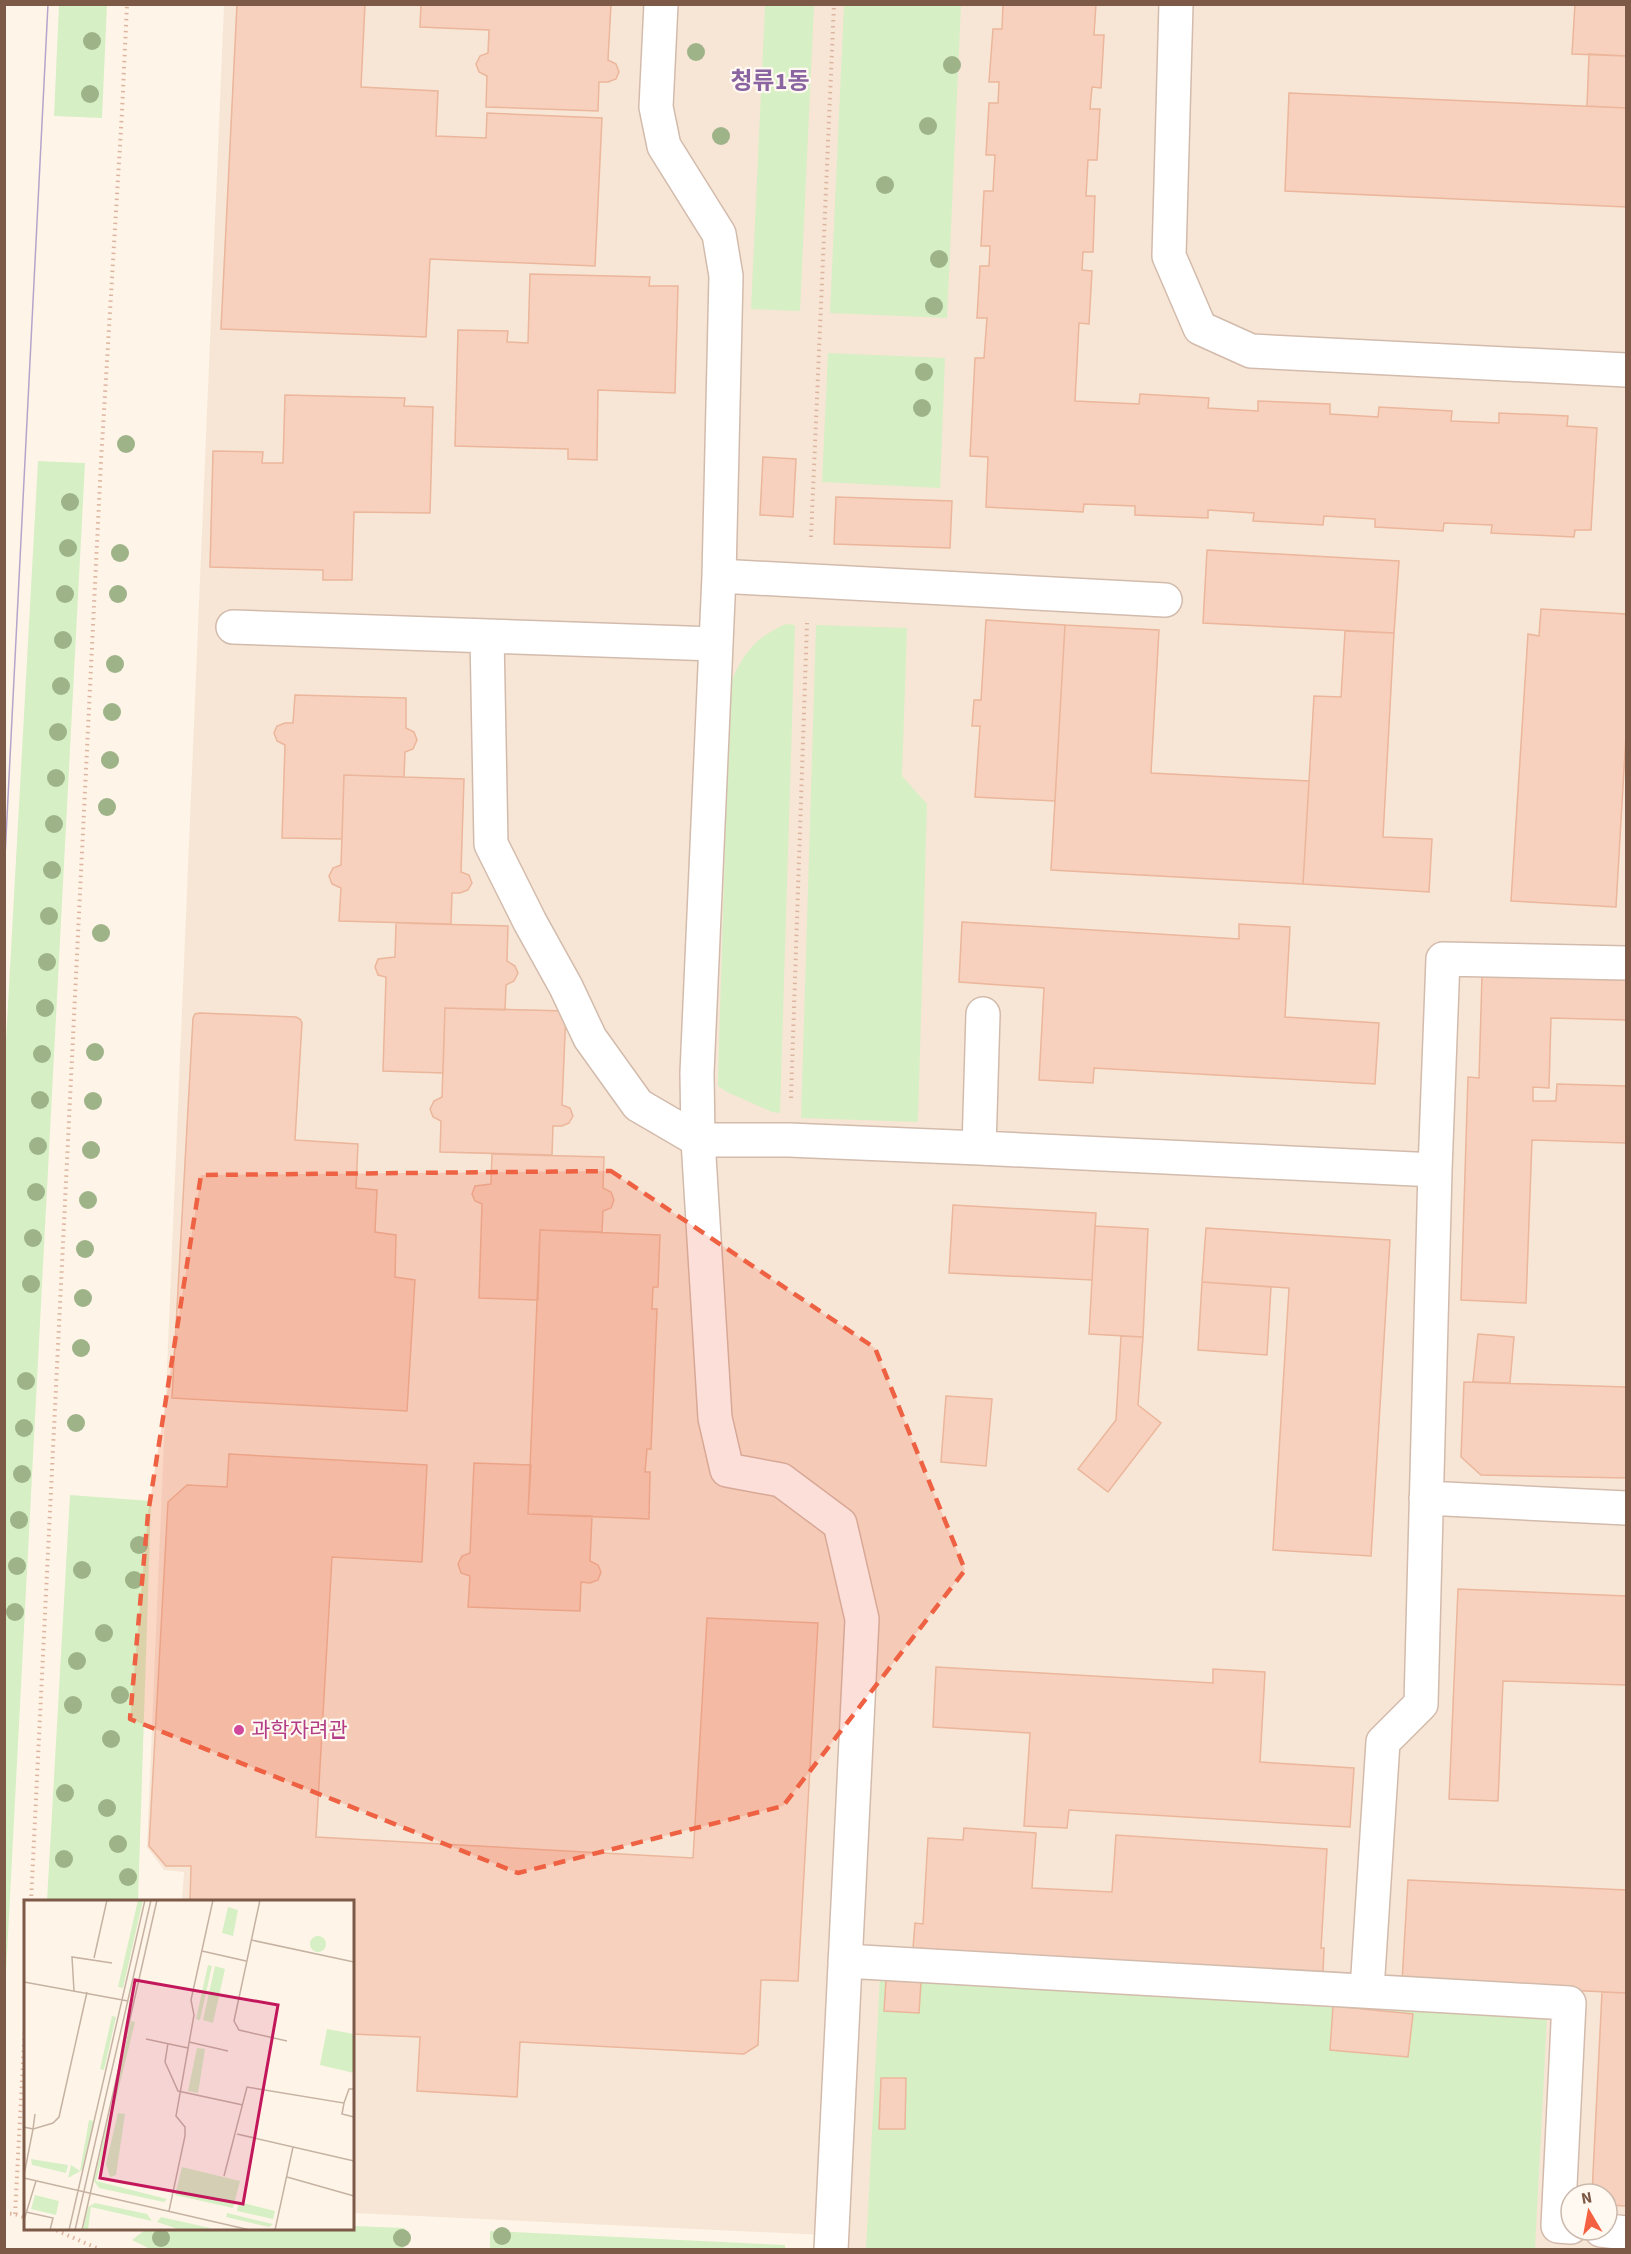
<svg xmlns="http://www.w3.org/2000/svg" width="1631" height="2254" viewBox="0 0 1631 2254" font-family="'Source Sans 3','Noto Sans KR',sans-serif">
	<rect width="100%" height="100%" fill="#fef5e8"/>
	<path fill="#f7e6d6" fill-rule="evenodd" d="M 224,5 L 1626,5 L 1626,2249 L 846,2250 L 846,2236 L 353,2213 L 352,1902 L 182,1901 L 184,1872 L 164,1870 L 147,1847 ZM 1571,2194 L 1607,2194 L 1607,2230 L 1571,2230 Z"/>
	<path fill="#d7efc4" d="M 59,5 L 107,5 L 102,118 L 54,116 Z
		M 765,5 L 814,5 L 800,311 L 751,309 Z
		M 844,5 L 961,5 L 947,318 L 830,313 Z
		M 828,353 L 945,358 L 940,488 L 822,482 Z
		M 38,461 L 85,463 L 5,1992 L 4,1077 Z
		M 786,624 L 795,625 L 780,1113 L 772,1112 L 727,1092 L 718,1086 L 718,1075 L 730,685 C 742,655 755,637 786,624 Z
		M 816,625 L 907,628 L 902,776 L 927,804 L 918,1122 L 801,1118 Z
		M 70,1495 L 151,1501 L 138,1901 L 47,1901 Z
		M 880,1975 L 1547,2018 L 1535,2249 L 866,2250 Z
		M 353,2226 L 405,2228 L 404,2249 L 152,2250 L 132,2240 L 146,2229 L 352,2228 Z
		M 490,2231 L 785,2245 L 785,2249 L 490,2249 Z"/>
	<path fill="#f7d1bd" stroke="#ebb69b" stroke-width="1.5" d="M 237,4 L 365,4 L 361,87 L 438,91 L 436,136 L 486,138 L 487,113 L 602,118 L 595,266 L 430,259 L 426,337 L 221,329 Z
		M 421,4 L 611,4 L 608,60 L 616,64 L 619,72 L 616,79 L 608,82 L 599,82 L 598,111 L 486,107 L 487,76 L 479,72 L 476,64 L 480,56 L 488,53 L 489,30 L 420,27 Z
		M 1003,4 L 1096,4 L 1094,35 L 1104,35 L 1101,88 L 1092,87 L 1090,109 L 1100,109 L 1097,160 L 1088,160 L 1086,196 L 1095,196 L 1093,252 L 1083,252 L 1082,270 L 1092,271 L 1089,324 L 1079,323 L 1075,401 L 1139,404 L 1140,394 L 1209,398 L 1208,408 L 1258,411 L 1258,401 L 1330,404 L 1330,414 L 1378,417 L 1379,407 L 1452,411 L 1451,421 L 1499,423 L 1499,413 L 1568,416 L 1567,426 L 1597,428 L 1591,530 L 1575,530 L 1574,537 L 1491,533 L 1492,525 L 1444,523 L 1443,531 L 1375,527 L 1375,519 L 1324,516 L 1323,525 L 1253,521 L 1254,513 L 1208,510 L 1208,518 L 1135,515 L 1135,506 L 1084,504 L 1083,512 L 986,507 L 988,457 L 970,456 L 975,358 L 984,358 L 987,318 L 977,318 L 980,266 L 989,266 L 990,246 L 981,246 L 984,191 L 993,191 L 995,155 L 986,155 L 989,103 L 998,103 L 999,82 L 989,82 L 993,29 L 1002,29 Z
		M 1575,4 L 1626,4 L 1626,56 L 1572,54 Z
		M 1589,54 L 1626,56 L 1626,108 L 1587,106 Z
		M 1289,93 L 1626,108 L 1626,207 L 1285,191 Z
		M 530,274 L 650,277 L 649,286 L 678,286 L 675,393 L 598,390 L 597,460 L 568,459 L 568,449 L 455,446 L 458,330 L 508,331 L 507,342 L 528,343 Z
		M 285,395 L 405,398 L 404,406 L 433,407 L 430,513 L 354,512 L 352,580 L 323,580 L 323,570 L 210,567 L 213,451 L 263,452 L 262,463 L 283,463 Z
		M 763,457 L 796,459 L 793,517 L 760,515 Z
		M 836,497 L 952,501 L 950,548 L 834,544 Z
		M 1207,550 L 1399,561 L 1394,633 L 1203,623 Z
		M 1541,609 L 1626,614 L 1626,735 L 1616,907 L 1511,901 L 1528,634 L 1539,636 Z
		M 986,620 L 1065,625 L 1055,801 L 975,797 L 980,726 L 972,726 L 974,700 L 981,700 Z
		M 1065,625 L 1159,630 L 1151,773 L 1309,781 L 1303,884 L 1051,870 Z
		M 1345,631 L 1394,633 L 1383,837 L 1432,839 L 1429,892 L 1303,884 L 1314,696 L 1341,697 Z
		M 295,695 L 406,698 L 406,728 L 414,732 L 417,740 L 413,749 L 405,752 L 404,777 L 344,775 L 342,839 L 282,838 L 285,745 L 277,741 L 274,733 L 277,726 L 285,723 L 293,723 Z
		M 344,775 L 464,779 L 461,872 L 469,875 L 472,883 L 468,890 L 460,893 L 452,893 L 451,924 L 339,921 L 341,888 L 332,884 L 329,876 L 333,868 L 341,865 Z
		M 962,922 L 1239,939 L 1239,924 L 1290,927 L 1285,1017 L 1379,1023 L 1375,1084 L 1094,1068 L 1093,1083 L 1039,1080 L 1044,988 L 959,982 Z
		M 396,923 L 508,926 L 507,961 L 515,966 L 518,973 L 514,981 L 506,985 L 505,1010 L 445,1008 L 443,1073 L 383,1071 L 386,977 L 378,975 L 375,967 L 378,959 L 395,957 Z
		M 1482,976 L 1626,980 L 1626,1020 L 1551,1018 L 1549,1088 L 1533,1087 L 1533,1101 L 1556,1101 L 1557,1084 L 1626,1086 L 1626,1143 L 1532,1140 L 1526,1303 L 1461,1300 L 1468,1077 L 1479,1078 Z
		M 445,1008 L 566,1011 L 562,1105 L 570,1108 L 573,1116 L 569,1123 L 562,1126 L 553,1126 L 552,1155 L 440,1152 L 441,1121 L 433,1117 L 430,1109 L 434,1101 L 442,1097 Z
		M 200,1013 L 296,1017 L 300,1019 L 302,1023 L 295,1140 L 358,1144 L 356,1188 L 377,1190 L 375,1232 L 396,1235 L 395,1277 L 415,1280 L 407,1411 L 172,1398 L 193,1018 L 195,1014 Z
		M 492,1154 L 604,1157 L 603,1188 L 611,1192 L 614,1200 L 611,1208 L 603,1211 L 602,1232 L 540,1230 L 538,1300 L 479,1298 L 482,1204 L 475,1201 L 472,1194 L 475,1186 L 491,1184 Z
		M 953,1205 L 1096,1213 L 1092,1280 L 949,1273 Z
		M 1095,1226 L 1148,1229 L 1143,1337 L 1089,1334 Z
		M 1206,1228 L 1390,1240 L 1371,1556 L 1273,1550 L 1289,1288 L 1202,1282 Z
		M 540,1230 L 660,1235 L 658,1287 L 653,1287 L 652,1309 L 657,1309 L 651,1449 L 647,1449 L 645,1472 L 650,1472 L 649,1519 L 528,1514 Z
		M 1202,1282 L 1271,1287 L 1267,1355 L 1198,1350 Z
		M 1478,1334 L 1514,1337 L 1510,1383 L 1473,1382 Z
		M 1121,1336 L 1143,1337 L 1138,1405 L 1161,1423 L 1108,1492 L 1078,1469 L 1116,1420 Z
		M 1464,1382 L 1626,1387 L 1626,1478 L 1481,1475 L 1461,1457 Z
		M 946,1396 L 992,1399 L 986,1466 L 941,1462 Z
		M 229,1454 L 427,1465 L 422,1562 L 332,1557 L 316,1837 L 693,1858 L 707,1618 L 818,1623 L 798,1981 L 761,1980 L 758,2045 L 744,2054 L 520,2042 L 517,2097 L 417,2091 L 420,2037 L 352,2034 L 352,1902 L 190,1902 L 191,1866 L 166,1866 L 149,1846 L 168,1502 L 187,1485 L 227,1487 Z
		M 474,1463 L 531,1465 L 528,1514 L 592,1516 L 590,1561 L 598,1565 L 601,1572 L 598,1580 L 590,1583 L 581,1582 L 580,1611 L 468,1607 L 470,1576 L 461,1573 L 458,1564 L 462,1556 L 470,1553 Z
		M 1458,1589 L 1626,1596 L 1626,1685 L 1503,1681 L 1498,1801 L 1449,1799 Z
		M 936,1667 L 1213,1683 L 1213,1669 L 1265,1672 L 1260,1762 L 1354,1768 L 1350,1827 L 1069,1810 L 1067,1828 L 1024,1826 L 1030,1733 L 933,1727 Z
		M 964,1828 L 1036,1833 L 1032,1888 L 1112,1892 L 1116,1835 L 1327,1849 L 1321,1948 L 1324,1948 L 1323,1974 L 913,1948 L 915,1923 L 923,1924 L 928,1838 L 963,1840 Z
		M 1408,1880 L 1626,1890 L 1626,1993 L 1402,1982 Z
		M 886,1980 L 921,1982 L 919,2013 L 884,2011 Z
		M 1602,1992 L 1626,1993 L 1626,2206 L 1607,2205 L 1607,2194 L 1592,2194 Z
		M 1333,2006 L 1413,2014 L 1408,2057 L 1330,2050 Z
		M 881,2078 L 906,2078 L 905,2129 L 879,2129 Z"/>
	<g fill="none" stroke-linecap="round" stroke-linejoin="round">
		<g stroke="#d3bbac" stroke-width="36">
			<path id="minor" d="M 661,4 L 656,107 L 664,146 L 719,234 L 726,276 L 719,576 L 697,1073 L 698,1140 L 715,1418 L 727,1470 L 781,1480 L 840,1524 L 862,1619 L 831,2250
				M 1176,4 L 1169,256 L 1200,328 L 1251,351 L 1626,370
				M 719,576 L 1165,600
				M 233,627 L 715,644
				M 487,636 L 491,844 L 530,922 L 566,987 L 590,1038 L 638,1105 L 698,1140 L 789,1140 L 979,1148 L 1435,1170
				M 979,1148 L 983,1014
				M 1426,1498 L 1626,1508
				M 845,1961 L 1569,2003 L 1558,2226 L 1571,2227
				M 1367,1990 L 1383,1742 L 1421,1704 L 1435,1170 L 1443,959 L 1626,963
				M 1601,2230 L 1626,2233"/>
		</g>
		<path stroke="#ddb49f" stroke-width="4" stroke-dasharray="1.5 4.5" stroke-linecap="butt" d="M 811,537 L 834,4
			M 791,1098 L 807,623
			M 31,1902 L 101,461 L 122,112 L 127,4
			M 4,2213 L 15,2214 L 26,2218
			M 15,2214 L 26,2005
			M 51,2228 L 101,2250"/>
		<use href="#minor" stroke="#fff" stroke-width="33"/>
		<path stroke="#b7a4cb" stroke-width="1.5" d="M 4,877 L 48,4"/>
	</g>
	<g fill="#9fb389">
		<circle cx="92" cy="41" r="9"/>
		<circle cx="696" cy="52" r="9"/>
		<circle cx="952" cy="65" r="9"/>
		<circle cx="90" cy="94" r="9"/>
		<circle cx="928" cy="126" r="9"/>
		<circle cx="721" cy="136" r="9"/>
		<circle cx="885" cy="185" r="9"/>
		<circle cx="939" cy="259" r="9"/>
		<circle cx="934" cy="306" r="9"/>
		<circle cx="924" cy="372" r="9"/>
		<circle cx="922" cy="408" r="9"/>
		<circle cx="126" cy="444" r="9"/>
		<circle cx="70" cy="502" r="9"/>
		<circle cx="68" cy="548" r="9"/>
		<circle cx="120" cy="553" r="9"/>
		<circle cx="65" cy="594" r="9"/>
		<circle cx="118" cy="594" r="9"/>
		<circle cx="63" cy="640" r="9"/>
		<circle cx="115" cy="664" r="9"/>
		<circle cx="61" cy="686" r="9"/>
		<circle cx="112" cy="712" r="9"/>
		<circle cx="58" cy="732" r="9"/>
		<circle cx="110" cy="760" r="9"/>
		<circle cx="56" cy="778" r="9"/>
		<circle cx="107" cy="807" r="9"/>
		<circle cx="54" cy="824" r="9"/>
		<circle cx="52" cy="870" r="9"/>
		<circle cx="49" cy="916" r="9"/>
		<circle cx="101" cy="933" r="9"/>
		<circle cx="47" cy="962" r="9"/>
		<circle cx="45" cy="1008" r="9"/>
		<circle cx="95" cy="1052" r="9"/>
		<circle cx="42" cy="1054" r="9"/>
		<circle cx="40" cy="1100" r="9"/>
		<circle cx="93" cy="1101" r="9"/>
		<circle cx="38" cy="1146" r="9"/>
		<circle cx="91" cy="1150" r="9"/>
		<circle cx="36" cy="1192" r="9"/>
		<circle cx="88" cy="1200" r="9"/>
		<circle cx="33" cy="1238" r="9"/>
		<circle cx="85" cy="1249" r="9"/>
		<circle cx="31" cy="1284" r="9"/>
		<circle cx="83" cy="1298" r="9"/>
		<circle cx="81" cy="1348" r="9"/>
		<circle cx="26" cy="1381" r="9"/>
		<circle cx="76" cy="1423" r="9"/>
		<circle cx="24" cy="1428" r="9"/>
		<circle cx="22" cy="1474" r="9"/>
		<circle cx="19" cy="1520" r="9"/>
		<circle cx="139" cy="1545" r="9"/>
		<circle cx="17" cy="1566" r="9"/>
		<circle cx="82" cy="1570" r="9"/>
		<circle cx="134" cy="1580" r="9"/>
		<circle cx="15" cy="1612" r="9"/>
		<circle cx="104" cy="1633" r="9"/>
		<circle cx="77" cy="1661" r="9"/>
		<circle cx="120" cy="1695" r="9"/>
		<circle cx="73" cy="1705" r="9"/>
		<circle cx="111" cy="1739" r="9"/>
		<circle cx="65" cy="1793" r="9"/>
		<circle cx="107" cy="1808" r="9"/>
		<circle cx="118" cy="1844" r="9"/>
		<circle cx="64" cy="1859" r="9"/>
		<circle cx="128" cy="1877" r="9"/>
		<circle cx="502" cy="2236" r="9"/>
		<circle cx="161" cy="2238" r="9"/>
		<circle cx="402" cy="2238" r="9"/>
	</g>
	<path fill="#ee6142" fill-opacity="0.2" stroke="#ee6142" stroke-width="4.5" stroke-dasharray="12 8" stroke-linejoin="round" d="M 611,1171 L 875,1348 L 965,1570 L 783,1806 L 518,1873 L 130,1719 L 148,1514 L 201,1175 Z"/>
	<circle fill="#d1479c" stroke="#fff9f1" stroke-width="2" cx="239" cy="1730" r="6"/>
	<g text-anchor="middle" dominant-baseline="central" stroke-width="4.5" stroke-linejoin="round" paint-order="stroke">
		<g font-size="21" fill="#b23c85" stroke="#fff9f1" text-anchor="start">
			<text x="251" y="1730">과학자려관</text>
		</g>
		<g font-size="24" font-weight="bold" fill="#8964a0" stroke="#fff9f1">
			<text x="770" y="81">청류1동</text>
		</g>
	</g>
	<g transform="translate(24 1900)">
		<rect width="330" height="330" fill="#fef5e8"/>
		<path d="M 114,0 L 119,0 L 99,88 L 94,87 ZM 204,7 L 214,10 L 209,36 L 198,33 ZM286 44a8 8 0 1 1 16 0a8 8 0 1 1-16 0ZM 184,65 L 188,66 L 176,120 L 172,119 ZM 191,66 L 201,69 L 189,123 L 179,120 ZM 88,116 L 92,117 L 80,170 L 76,169 ZM 107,121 L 111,122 L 72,281 L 143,299 L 140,302 L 75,288 L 70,281 ZM 303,129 L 330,134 L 330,173 L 296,165 ZM 173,148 L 181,149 L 174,193 L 164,191 ZM 94,213 L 101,214 L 92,275 L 86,277 L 82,264 ZM 65,220 L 70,221 L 58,270 L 44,278 L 47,265 L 56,271 ZM 7,259 L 44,265 L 42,273 L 8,265 ZM 158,267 L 216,281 L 209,308 L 151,295 ZM 11,295 L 35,301 L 32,315 L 7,309 ZM 215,302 L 251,311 L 249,319 L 213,311 ZM 71,303 L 123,314 L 128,321 L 67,307 L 64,330 L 59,330 L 64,307 ZM 203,313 L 249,324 L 245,327 L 202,317 ZM 137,317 L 186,328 L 186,330 L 157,330 L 133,322 Z" fill="#d7efc4"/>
		<path fill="none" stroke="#c6b2a3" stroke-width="1.5" d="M 236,0 L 210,121 L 215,130 L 263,141M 227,40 L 330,62M 178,51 L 222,61M 70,58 L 83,0M 0,82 L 104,101M 50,91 L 48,57 L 88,63M 122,139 L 164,148M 165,142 L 204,151M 144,143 L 141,162 L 154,191 L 219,205M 320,203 L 325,189 L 330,189M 0,227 L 9,229 L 11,214M 213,234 L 330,261M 0,275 L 9,229 L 29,223 L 35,217 L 63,92M 200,276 L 223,187 L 320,203 L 318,214 L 330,217M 263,277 L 330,296M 0,278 L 226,330M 330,280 L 330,308M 145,311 L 161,236 L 161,227 L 152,216 L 170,115 L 167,100 L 189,0M 2,312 L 29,318 L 26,330M 0,320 L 12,281M 45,330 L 121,0M 51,330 L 127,0M 58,330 L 133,0M 251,330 L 269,247"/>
		<path fill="#c2185b" fill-opacity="0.15" stroke="#c2185b" stroke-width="3" d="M 111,80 L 254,105 L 219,304 L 76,278 Z"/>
		<rect width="330" height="330" fill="none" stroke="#7d5948" stroke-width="3"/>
	</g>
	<rect width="1631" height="2254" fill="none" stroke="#7d5948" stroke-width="12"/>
	<g transform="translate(1589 2212) rotate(350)"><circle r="28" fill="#fff9f1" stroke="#cbb9ad" stroke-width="1.5"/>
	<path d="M0-4.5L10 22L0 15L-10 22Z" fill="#f46142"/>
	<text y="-9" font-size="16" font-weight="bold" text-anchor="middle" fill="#7d5948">N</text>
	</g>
</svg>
